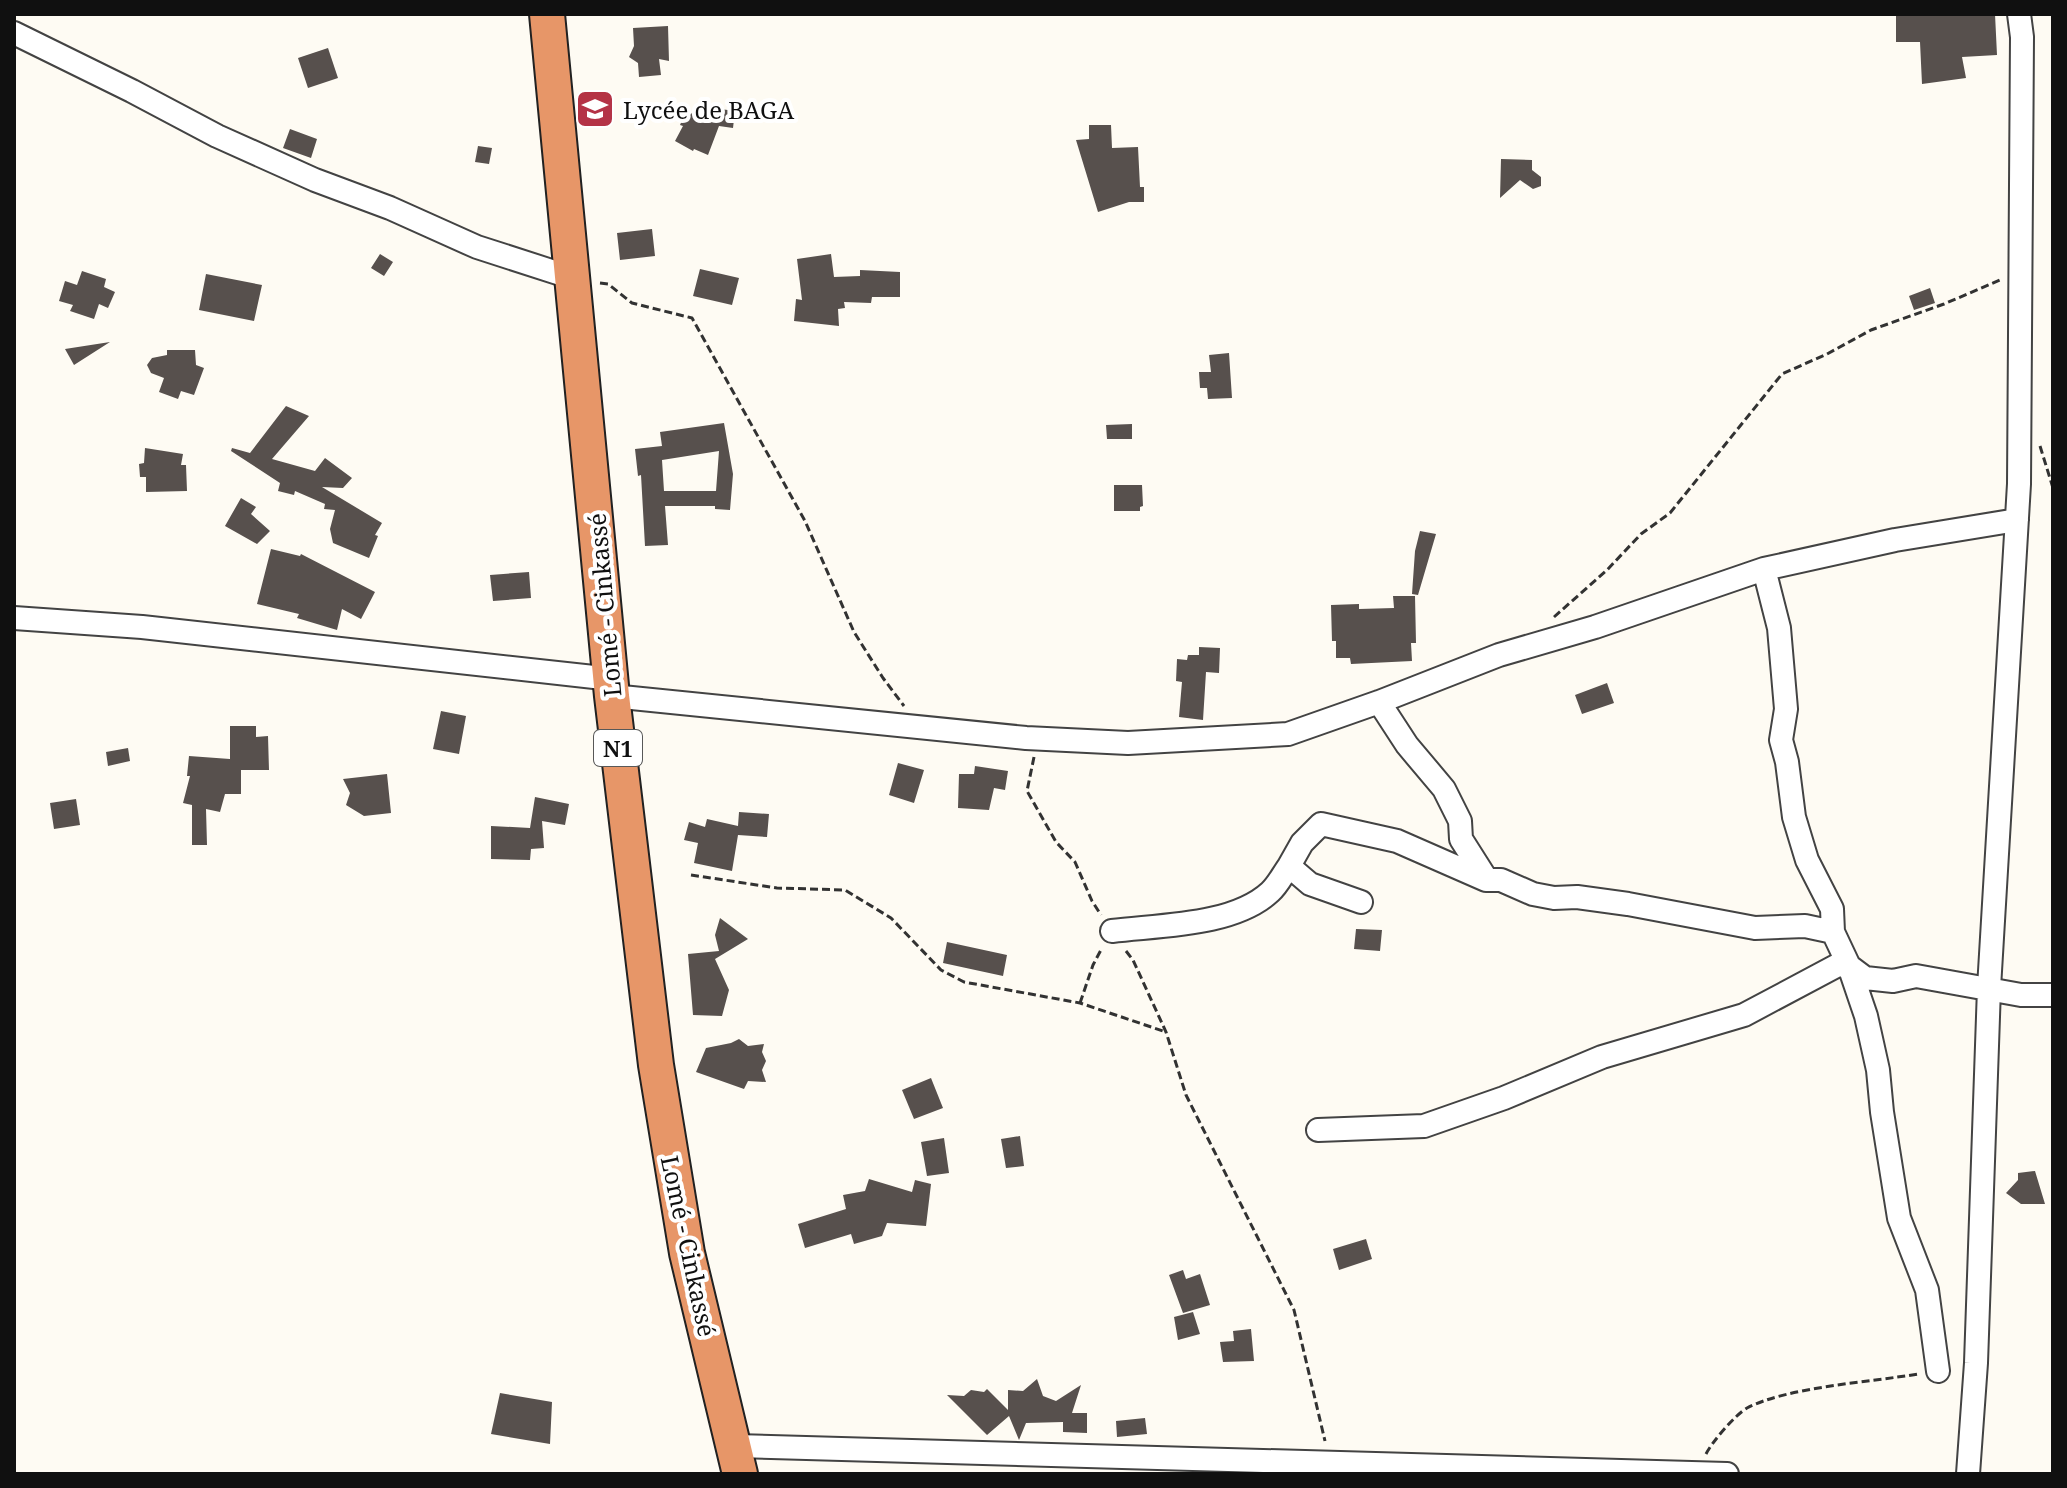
<svg xmlns="http://www.w3.org/2000/svg" width="2067" height="1488" viewBox="0 0 2067 1488" font-family="'Noto Serif',serif">
	<rect width="100%" height="100%" fill="#fefbf3"/>
	<path fill="#57504d" fill-rule="evenodd" d="M 1896,14 L 1995,14 L 1997,55 L 1962,57 L 1966,78 L 1922,84 L 1920,42 L 1896,42 Z
		M 668,26 L 669,61 L 659,59 L 661,75 L 639,77 L 638,63 L 629,57 L 634,46 L 633,28 Z
		M 328,48 L 338,78 L 308,88 L 298,58 Z
		M 713,108 L 735,111 L 733,128 L 719,126 L 708,155 L 694,149 L 693,151 L 675,141 L 683,126 L 680,125 L 686,111 L 711,122 Z
		M 1089,125 L 1111,125 L 1112,148 L 1138,147 L 1140,187 L 1144,187 L 1144,202 L 1129,202 L 1098,212 L 1076,140 L 1089,139 Z
		M 290,129 L 317,139 L 311,158 L 283,148 Z
		M 478,146 L 492,148 L 489,164 L 475,162 Z
		M 1501,159 L 1532,160 L 1532,170 L 1541,177 L 1541,186 L 1533,189 L 1520,180 L 1500,198 Z
		M 652,229 L 655,256 L 620,260 L 617,233 Z
		M 380,254 L 393,262 L 384,276 L 371,268 Z
		M 831,254 L 834,277 L 860,276 L 860,270 L 900,272 L 900,297 L 872,297 L 871,303 L 844,302 L 845,308 L 838,309 L 839,326 L 794,321 L 796,299 L 802,300 L 797,259 Z
		M 700,269 L 739,278 L 732,305 L 693,296 Z
		M 82,271 L 106,279 L 104,287 L 115,292 L 108,308 L 99,304 L 94,319 L 70,311 L 73,305 L 59,301 L 65,281 L 77,285 Z
		M 206,274 L 262,285 L 254,321 L 199,310 Z
		M 1930,288 L 1935,303 L 1914,310 L 1909,296 Z
		M 110,342 L 74,365 L 65,349 Z
		M 167,350 L 195,350 L 196,365 L 204,368 L 194,395 L 181,391 L 178,399 L 159,392 L 164,378 L 151,373 L 147,365 L 152,358 L 167,355 Z
		M 1229,353 L 1232,398 L 1208,399 L 1207,388 L 1200,388 L 1199,372 L 1211,372 L 1209,355 Z
		M 286,406 L 309,416 L 272,459 L 315,471 L 325,458 L 352,478 L 343,488 L 322,487 L 382,523 L 375,535 L 378,536 L 369,558 L 333,543 L 330,529 L 335,510 L 324,509 L 325,504 L 295,491 L 294,495 L 278,491 L 280,483 L 231,451 L 232,448 L 250,453 Z
		M 724,423 L 733,474 L 730,510 L 715,509 L 715,506 L 665,506 L 668,545 L 645,546 L 641,475 L 638,476 L 635,449 L 662,446 L 660,432 ZM 719,451 L 716,491 L 664,491 L 662,460 Z
		M 1132,424 L 1132,439 L 1107,439 L 1106,425 Z
		M 145,448 L 183,454 L 181,465 L 186,465 L 187,491 L 146,492 L 146,477 L 140,477 L 139,464 L 144,463 Z
		M 1114,485 L 1142,485 L 1143,506 L 1140,507 L 1140,511 L 1114,511 Z
		M 241,498 L 256,507 L 251,514 L 270,531 L 257,544 L 225,526 Z
		M 1420,531 L 1436,534 L 1418,595 L 1412,594 L 1415,551 Z
		M 271,549 L 300,556 L 301,554 L 375,592 L 361,619 L 342,609 L 337,630 L 297,618 L 299,614 L 257,604 Z
		M 529,572 L 531,598 L 493,601 L 490,575 Z
		M 1393,596 L 1415,596 L 1416,643 L 1411,643 L 1412,661 L 1351,664 L 1350,658 L 1336,658 L 1336,641 L 1332,641 L 1331,605 L 1359,604 L 1359,609 L 1394,608 Z
		M 1199,647 L 1220,648 L 1219,673 L 1206,672 L 1203,720 L 1179,717 L 1182,682 L 1176,681 L 1177,659 L 1187,660 L 1188,655 L 1199,655 Z
		M 1607,683 L 1614,703 L 1582,714 L 1575,695 Z
		M 441,711 L 466,716 L 459,754 L 433,749 Z
		M 230,726 L 256,726 L 256,737 L 268,736 L 269,770 L 241,770 L 241,794 L 225,794 L 220,812 L 206,809 L 207,845 L 192,845 L 192,805 L 183,803 L 190,776 L 187,776 L 189,756 L 230,759 Z
		M 128,748 L 130,761 L 108,766 L 106,752 Z
		M 898,763 L 924,770 L 914,803 L 889,795 Z
		M 975,766 L 1008,771 L 1005,790 L 994,788 L 989,810 L 958,808 L 959,774 L 974,774 Z
		M 387,774 L 391,813 L 364,816 L 346,805 L 350,793 L 343,779 Z
		M 535,797 L 569,804 L 565,825 L 542,821 L 544,848 L 531,849 L 530,860 L 491,859 L 491,826 L 530,828 Z
		M 76,799 L 80,825 L 54,829 L 50,803 Z
		M 739,812 L 769,814 L 767,837 L 738,835 L 732,871 L 694,863 L 698,843 L 684,840 L 689,822 L 705,827 L 707,819 L 738,826 Z
		M 720,918 L 748,939 L 715,959 L 729,990 L 722,1016 L 693,1015 L 688,954 L 719,951 L 715,935 Z
		M 1356,929 L 1382,930 L 1380,951 L 1354,949 Z
		M 947,942 L 1007,955 L 1003,976 L 943,963 Z
		M 739,1039 L 748,1046 L 764,1044 L 762,1052 L 766,1061 L 762,1070 L 766,1082 L 748,1081 L 744,1089 L 696,1072 L 706,1048 L 731,1043 Z
		M 931,1078 L 943,1108 L 914,1119 L 902,1090 Z
		M 1020,1136 L 1024,1166 L 1006,1168 L 1001,1139 Z
		M 944,1138 L 949,1173 L 927,1176 L 921,1142 Z
		M 2035,1171 L 2045,1204 L 2021,1204 L 2006,1193 L 2018,1180 L 2018,1173 Z
		M 869,1179 L 912,1192 L 915,1180 L 931,1184 L 926,1226 L 887,1223 L 882,1236 L 854,1244 L 851,1234 L 805,1248 L 798,1224 L 846,1209 L 843,1195 L 865,1191 Z
		M 1366,1239 L 1372,1259 L 1339,1270 L 1333,1249 Z
		M 1183,1270 L 1186,1279 L 1200,1274 L 1210,1305 L 1183,1313 L 1169,1275 Z
		M 1193,1312 L 1200,1334 L 1178,1340 L 1174,1317 Z
		M 1251,1329 L 1254,1361 L 1223,1362 L 1220,1342 L 1234,1341 L 1233,1331 Z
		M 1037,1379 L 1043,1396 L 1056,1401 L 1081,1385 L 1072,1413 L 1087,1413 L 1087,1433 L 1063,1432 L 1063,1422 L 1026,1423 L 1019,1440 L 1009,1416 L 987,1435 L 947,1395 L 964,1396 L 971,1390 L 984,1392 L 987,1389 L 1008,1410 L 1008,1390 L 1023,1391 Z
		M 500,1393 L 552,1402 L 550,1444 L 491,1434 Z
		M 1145,1418 L 1147,1434 L 1117,1437 L 1116,1421 Z"/>
	<g fill="none" stroke-linecap="round" stroke-linejoin="round">
		<g stroke="#434343" stroke-width="26">
			<path id="minor" d="M 14,33 L 132,91 L 217,136 L 315,180 L 390,208 L 477,247 L 573,278
				M 1764,569 L 1779,628 L 1786,709 L 1781,740 L 1787,762 L 1794,817 L 1807,860 L 1832,909 L 1833,932 L 1849,966 L 1866,1016 L 1878,1070 L 1882,1112 L 1899,1218 L 1927,1290 L 1938,1371
				M 14,618 L 142,627 L 612,679
				M 612,696 L 1026,738 L 1128,743 L 1288,734 L 1379,702 L 1499,655 L 1595,627 L 1764,569 L 1895,540 L 2017,520
				M 1379,702 L 1407,745 L 1444,789 L 1460,821 L 1461,839 L 1487,880 L 1501,880 L 1533,894 L 1554,898 L 1577,897 L 1628,904 L 1755,928 L 1805,926 L 1833,932
				M 1361,902 L 1310,884 L 1289,866 L 1302,843 L 1321,824 L 1397,841 L 1486,880
				M 1112,931 C 1160,925 1233,926 1270,892 C 1278,885 1283,874 1289,866
				M 1318,1130 L 1424,1126 L 1504,1098 L 1602,1057 L 1744,1015 L 1838,965 L 1849,966 L 1865,978 L 1893,981 L 1916,976 L 2021,995 L 2053,995
				M 735,1446 L 1727,1474
				M 1968,1474 L 1976,1363 L 1989,988 L 2019,484 L 2022,37 L 2019,14"/>
		</g>
		<g stroke="#212121" stroke-width="38">
			<path id="highway" d="M 547,14 L 612,696 L 656,1065 L 687,1253 L 740,1474"/>
		</g>
		<path stroke="#323232" stroke-width="3" stroke-dasharray="8 4" stroke-linecap="butt" d="M 600,283 L 608,284 L 632,303 L 692,318 L 805,521 L 854,632 L 883,678 L 904,706
			M 2040,446 L 2053,488
			M 1554,617 L 1607,570 L 1641,534 L 1670,513 L 1782,374 L 1827,354 L 1871,330 L 1944,304 L 2000,280
			M 1034,757 L 1027,791 L 1056,842 L 1075,862 L 1092,901 L 1101,915
			M 691,875 L 777,888 L 845,890 L 891,918 L 941,970 L 964,982 L 1080,1003 L 1166,1032
			M 1126,951 L 1133,960 L 1166,1032 L 1186,1095 L 1294,1310 L 1325,1441
			M 1080,1003 L 1093,965 L 1102,948
			M 1706,1454 C 1712,1442 1735,1415 1747,1408 C 1787,1387 1871,1382 1918,1374"/>
		<use href="#minor" stroke="#fff" stroke-width="22"/>
		<use href="#highway" stroke="#e79668" stroke-width="34"/>
	</g>
	<defs>
		<g id="school-square" transform="scale(2)"><rect x="-9" y="-9" width="18" height="18" rx="4" fill="#b43346" stroke="#fff"/><path d="M0-5L7-2L0 1L-7-2ZM-4 1L0 2.5L4 1V4Q0 6-4 4Z" fill="#fff"/></g>
	</defs>
	<g fill-rule="evenodd">
		<use href="#school-square" x="595" y="109"/>
	</g>
	<g text-anchor="middle" dominant-baseline="central" stroke-width="8" stroke-linejoin="round" paint-order="stroke">
		<rect fill="#fff" stroke="#585858" stroke-width="2" x="594" y="730" width="48" height="36" rx="6"/>
		<g font-size="22" font-weight="bold" fill="#101010">
			<text x="618" y="748">N1</text>
		</g>
		<g font-size="24" fill="#101010" stroke="#fff" text-anchor="start">
			<text x="623" y="109">Lycée de BAGA</text>
		</g>
		<g font-size="24" fill="#101010" stroke="#fff">
			<text transform="translate(604 605) rotate(-95)">Lomé - Cinkassé</text>
			<text transform="translate(689 1246) rotate(78)">Lomé - Cinkassé</text>
		</g>
	</g>
	<rect width="2067" height="1488" fill="none" stroke="#101010" stroke-width="32"/>
</svg>
